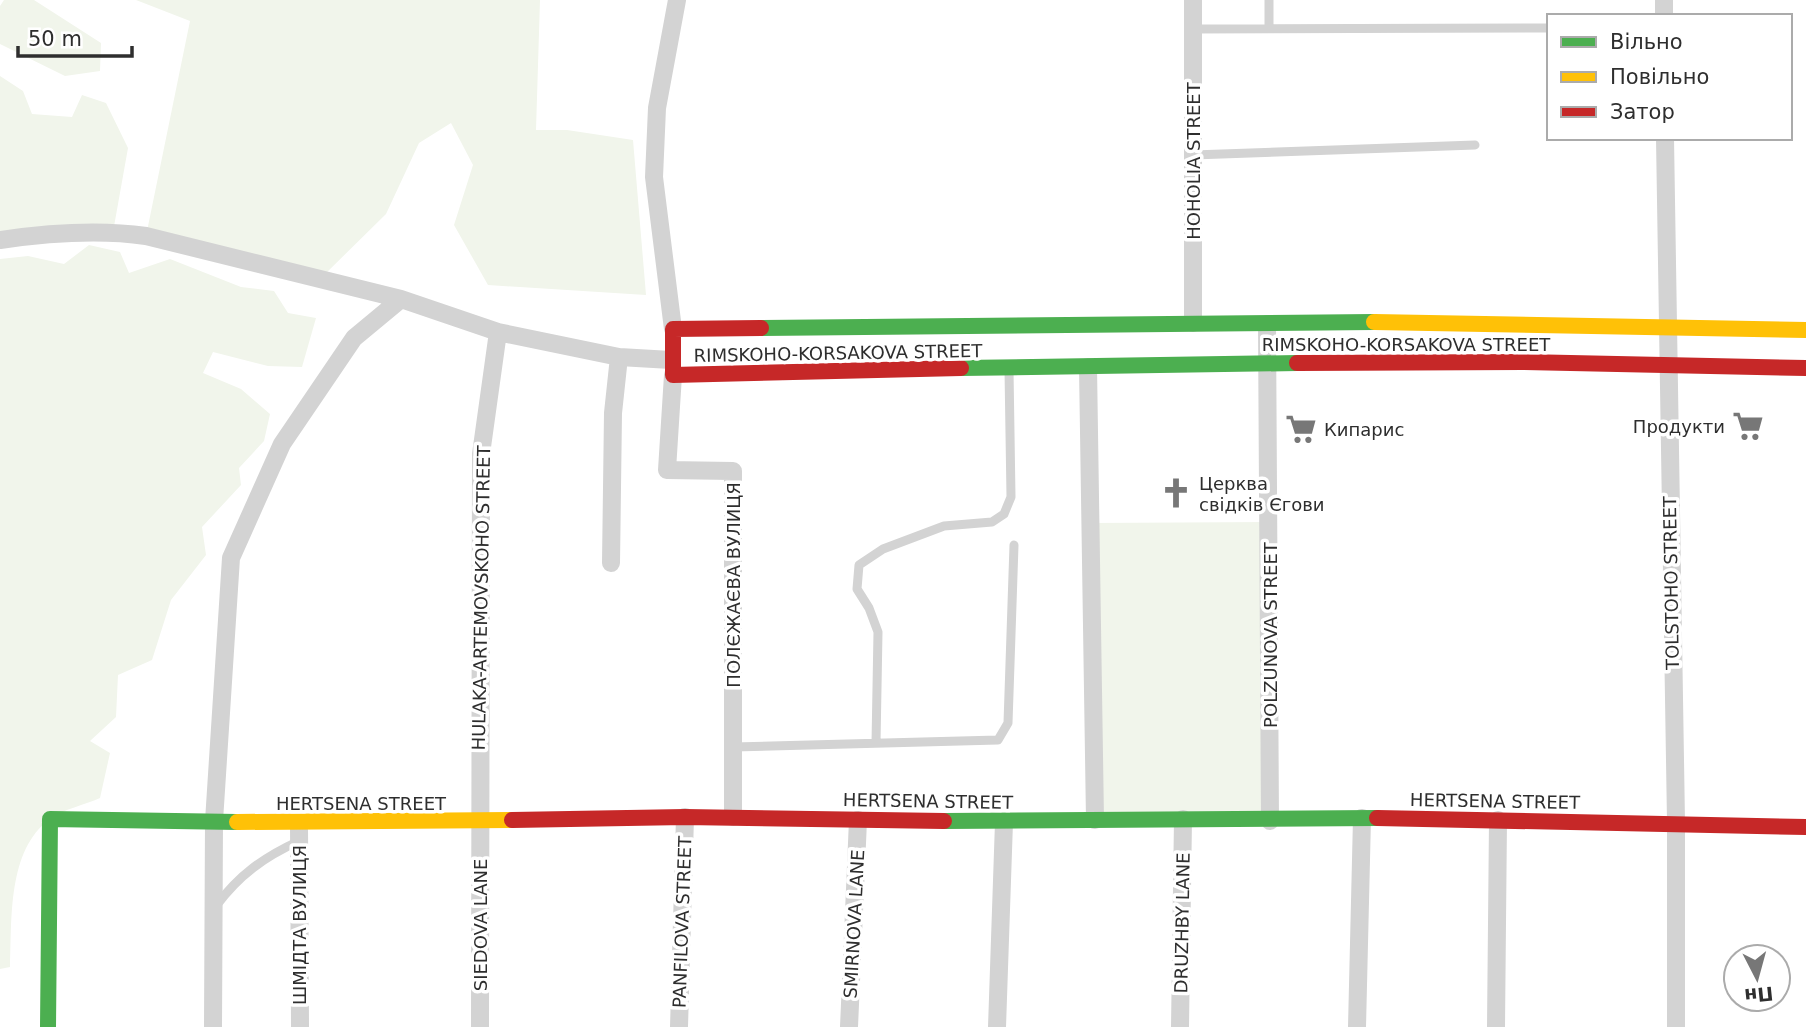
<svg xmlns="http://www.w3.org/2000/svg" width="1806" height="1027" viewBox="0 0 1806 1027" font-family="'DejaVu Sans',sans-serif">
	<rect width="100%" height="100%" fill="#fff"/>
	<path fill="#f1f5eb" d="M 4,0 L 34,0 L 101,43 L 100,71 L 65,76 L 0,44 L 0,6 Z
		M 136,0 L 540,0 L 536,130 L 567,130 L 633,140 L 646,295 L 488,285 L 454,225 L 473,165 L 451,123 L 419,143 L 386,214 L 320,279 L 146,236 L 190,21 Z
		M 0,76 L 23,91 L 32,114 L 72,117 L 82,95 L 106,103 L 128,148 L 113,232 L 0,240 Z
		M 89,245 L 120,252 L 129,273 L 170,259 L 241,287 L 274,291 L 288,313 L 316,318 L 302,367 L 268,366 L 213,352 L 203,373 L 241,389 L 270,414 L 264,441 L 239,468 L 241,485 L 202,527 L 206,555 L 171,600 L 152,660 L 118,675 L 116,717 L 90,741 L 110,753 L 100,798 C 85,805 63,809 50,819 C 7,850 12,920 10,967 L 0,969 L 0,259 L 28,256 L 64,264 Z
		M 1269,522 L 1270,821 L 1095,820 L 1090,523 Z"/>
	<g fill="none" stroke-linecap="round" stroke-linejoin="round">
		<path stroke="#d3d3d3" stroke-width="9" d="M 1269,0 L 1269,29
			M 1193,29 L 1549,28
			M 1193,155 L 1475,145
			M 876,743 L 878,632 L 869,608 L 857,589 L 859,565 L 883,549 L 944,526 L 992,522 L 1004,514 L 1011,497 L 1009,370
			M 733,747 L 998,740 L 1008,723 L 1014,545
			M 216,906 C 239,875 264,857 299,841"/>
		<path stroke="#d3d3d3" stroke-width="18" d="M 1193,0 L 1193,323
			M 1664,0 L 1664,16
			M 1665,138 L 1676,822 L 1676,1027
			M 0,240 C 48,233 97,229 146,236 L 401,299 L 498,332 L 619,357 L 671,360
			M 1267,324 L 1270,821
			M 673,329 L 654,177 L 657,108 L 677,0
			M 1088,367 L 1095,820
			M 673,375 L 667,470 L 733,471 L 733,817
			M 611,563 L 613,413 L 619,357
			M 299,823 L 300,1027
			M 213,1027 L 214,821 L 231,558 L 282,444 L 354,338 L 401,299
			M 480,1027 L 481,454 L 498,332
			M 679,1027 L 685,817
			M 849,1027 L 858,820
			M 997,1027 L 1004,822
			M 1180,1027 L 1183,819
			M 1357,1027 L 1362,818
			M 1496,1027 L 1498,820"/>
		<path stroke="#4caf50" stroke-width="16" d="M 761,328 L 1374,322
			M 961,368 L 1297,363
			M 944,821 L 1377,818
			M 48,1027 L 50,819 L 237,822"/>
		<path stroke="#ffc107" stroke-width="16" d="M 1374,322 L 1806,330
			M 237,822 L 512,820"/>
		<path stroke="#c62828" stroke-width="16" d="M 761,328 L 673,329 L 673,375 L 961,368
			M 1297,363 L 1523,362 L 1806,368
			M 1377,818 L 1806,827
			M 512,820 L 685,817 L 944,821"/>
	</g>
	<defs>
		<g id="supermarket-bare" transform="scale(2.415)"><path d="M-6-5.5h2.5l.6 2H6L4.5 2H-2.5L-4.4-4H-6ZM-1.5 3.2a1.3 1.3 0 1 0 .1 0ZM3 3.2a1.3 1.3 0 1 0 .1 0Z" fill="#777" stroke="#fff" stroke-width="2.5" paint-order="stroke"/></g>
		<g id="church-bare" transform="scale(2.415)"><path d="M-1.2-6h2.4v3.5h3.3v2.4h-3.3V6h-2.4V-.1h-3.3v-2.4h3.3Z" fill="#777" stroke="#fff" stroke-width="2.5" paint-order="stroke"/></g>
	</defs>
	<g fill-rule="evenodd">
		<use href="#supermarket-bare" x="1748" y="426"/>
		<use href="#supermarket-bare" x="1301" y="429"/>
		<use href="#church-bare" x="1176" y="493"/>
	</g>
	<g text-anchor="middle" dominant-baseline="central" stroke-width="7" stroke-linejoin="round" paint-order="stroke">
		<g font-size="18" fill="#2e2e2e" stroke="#fff">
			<text transform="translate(1193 161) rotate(-90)">HOHOLIA STREET</text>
			<text x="1406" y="344">RIMSKOHO-KORSAKOVA STREET</text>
			<text transform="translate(838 353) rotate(-1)">RIMSKOHO-KORSAKOVA STREET</text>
			<text transform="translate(1671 583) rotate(-91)">TOLSTOHO STREET</text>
			<text transform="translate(733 585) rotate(-90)">ПОЛЄЖАЄВА ВУЛИЦЯ</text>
			<text transform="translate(481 598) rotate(-89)">HULAKA-ARTEMOVSKOHO STREET</text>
			<text transform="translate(1270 635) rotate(-90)">POLZUNOVA STREET</text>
			<text transform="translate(928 801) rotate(1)">HERTSENA STREET</text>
			<text transform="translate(1495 801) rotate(1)">HERTSENA STREET</text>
			<text x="361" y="803">HERTSENA STREET</text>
			<text transform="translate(682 922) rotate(-88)">PANFILOVA STREET</text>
			<text transform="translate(1182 923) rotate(-89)">DRUZHBY LANE</text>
			<text transform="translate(854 924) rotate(-87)">SMIRNOVA LANE</text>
			<text transform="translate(299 925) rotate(-90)">ШМІДТА ВУЛИЦЯ</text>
			<text transform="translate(480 925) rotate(-90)">SIEDOVA LANE</text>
		</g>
		<g font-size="18" fill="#2e2e2e" stroke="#fff" text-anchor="start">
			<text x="1725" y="426" text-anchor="end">Продукти</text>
			<text x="1324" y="429">Кипарис</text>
			<text x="1199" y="483">Церква<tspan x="1199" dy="21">свідків Єгови</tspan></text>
		</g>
	</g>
	<rect x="1547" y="14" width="245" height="126" fill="#ffffff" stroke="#ababab" stroke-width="2"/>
	<rect x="1561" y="37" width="35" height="10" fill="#4caf50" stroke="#ababab" stroke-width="2"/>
	<text x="1610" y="49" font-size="21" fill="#2e2e2e">Вільно</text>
	<rect x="1561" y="72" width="35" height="10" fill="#ffc107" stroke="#ababab" stroke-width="2"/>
	<text x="1610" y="84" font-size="21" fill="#2e2e2e">Повільно</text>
	<rect x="1561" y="107" width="35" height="10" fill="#c62828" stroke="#ababab" stroke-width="2"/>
	<text x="1610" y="119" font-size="21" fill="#2e2e2e">Затор</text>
	<g transform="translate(1757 978) rotate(174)"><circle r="33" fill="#ffffff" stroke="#ababab" stroke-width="2"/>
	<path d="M0-5L12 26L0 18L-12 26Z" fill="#777777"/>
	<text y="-10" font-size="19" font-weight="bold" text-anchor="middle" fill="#2e2e2e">Пн</text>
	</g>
	<path d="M18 46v10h114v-10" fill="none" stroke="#2e2e2e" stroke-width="3.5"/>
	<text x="28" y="46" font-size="21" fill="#2e2e2e" stroke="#ffffff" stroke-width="5" paint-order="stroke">50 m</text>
</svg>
